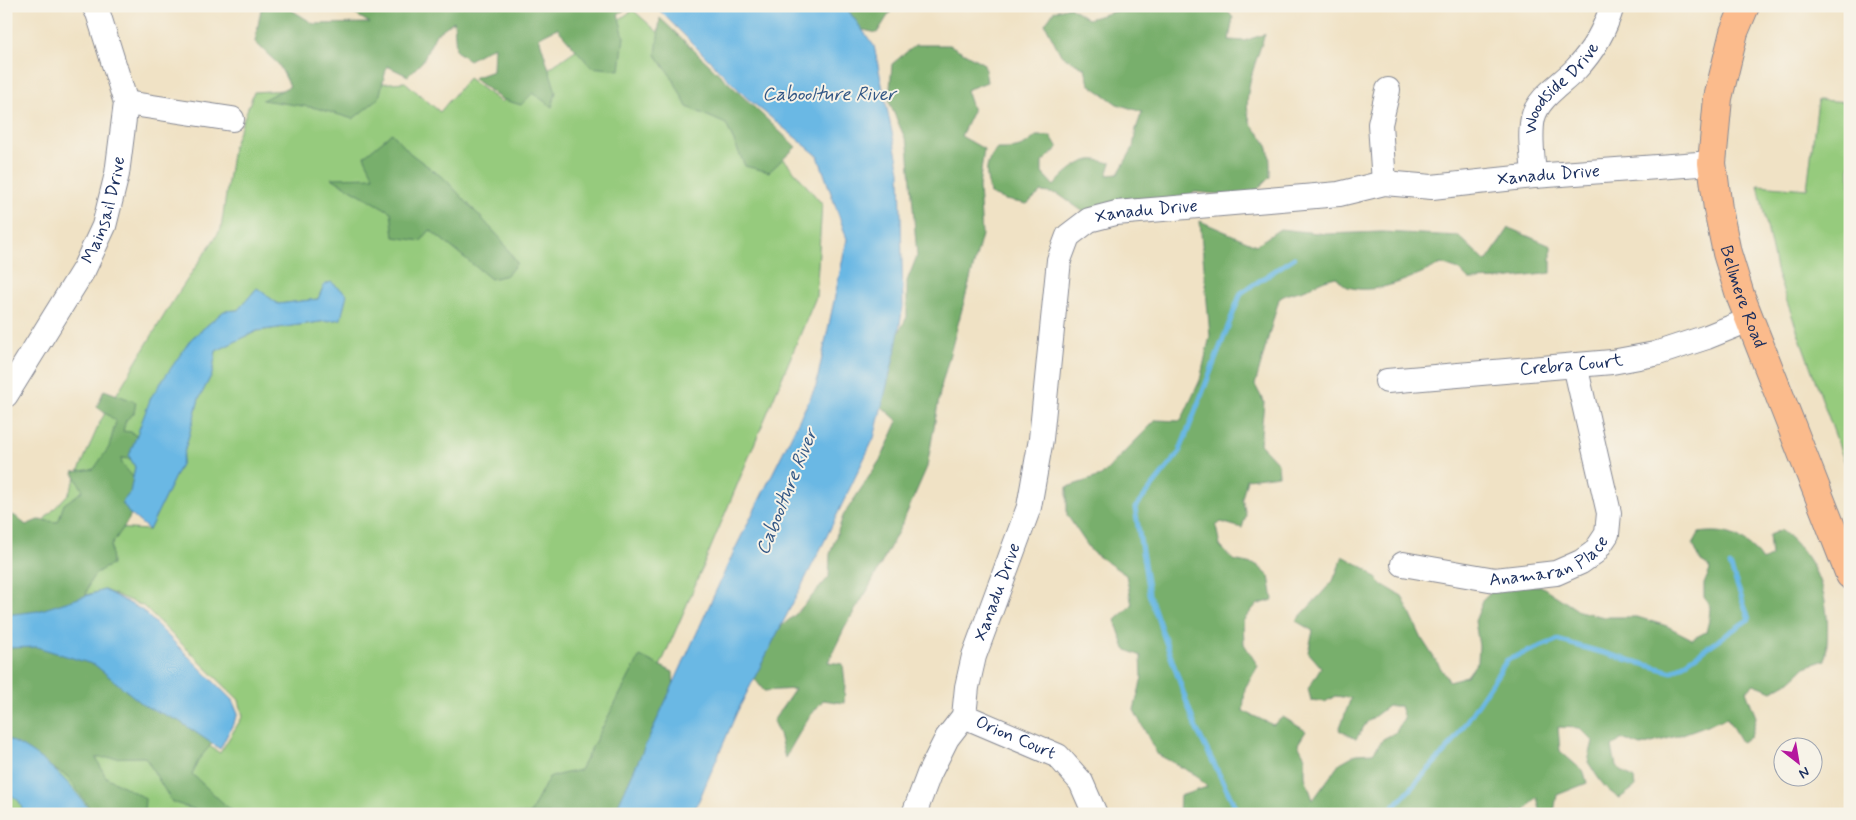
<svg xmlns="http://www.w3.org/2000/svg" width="1856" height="820" viewBox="0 0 1856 820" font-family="Mynerve,sans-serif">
	<rect width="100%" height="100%" fill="#f7f3e8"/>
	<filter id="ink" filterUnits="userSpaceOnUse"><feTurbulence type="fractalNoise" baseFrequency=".02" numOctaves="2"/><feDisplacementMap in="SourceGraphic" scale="10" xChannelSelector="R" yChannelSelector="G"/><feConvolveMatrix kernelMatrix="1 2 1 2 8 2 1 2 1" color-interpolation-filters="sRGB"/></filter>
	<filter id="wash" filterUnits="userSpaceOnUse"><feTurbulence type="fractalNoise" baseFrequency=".0096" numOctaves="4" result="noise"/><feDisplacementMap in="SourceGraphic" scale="20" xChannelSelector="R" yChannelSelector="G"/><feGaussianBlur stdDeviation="1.12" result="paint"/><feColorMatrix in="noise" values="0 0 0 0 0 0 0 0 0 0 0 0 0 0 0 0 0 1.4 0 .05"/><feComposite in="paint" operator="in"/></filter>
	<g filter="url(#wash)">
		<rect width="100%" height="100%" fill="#f0e2c5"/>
		<path fill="#96cb7d" stroke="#587d6e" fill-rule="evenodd" d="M 633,10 L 733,99 L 822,204 L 816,297 L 688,602 L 596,814 L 6,814 L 6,654 L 178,726 L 220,753 L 243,716 L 239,700 L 143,606 L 104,590 L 76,598 L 6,528 L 23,542 L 69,493 L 101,420 L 171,304 L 221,229 L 233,147 L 254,92 L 405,82 L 440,112 L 468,78 L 501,102 ZM 324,285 L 341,319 L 257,331 L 216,351 L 212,374 L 199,399 L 181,464 L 149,530 L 111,528 L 130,493 L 135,467 L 129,456 L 191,339 L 224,311 L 238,310 L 257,288 L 278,304 L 318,299 Z
			M 1818,100 L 1850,102 L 1849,474 L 1777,274 L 1758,185 L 1807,189 Z"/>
		<path fill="#78af6c" stroke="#4a6f65" d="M 277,6 L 285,6 L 314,24 L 370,23 L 341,6 L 631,6 L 618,14 L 624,37 L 620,70 L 591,67 L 557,28 L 539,37 L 556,92 L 552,107 L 533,93 L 521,105 L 501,99 L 473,78 L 493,71 L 494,46 L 469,60 L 456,51 L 454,21 L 436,34 L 422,62 L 408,76 L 387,66 L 379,98 L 353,119 L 316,108 L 262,100 L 290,86 L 279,65 L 255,42 L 261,9 Z
			M 837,6 L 894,6 L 877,33 L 859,29 Z
			M 1162,6 L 1224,6 L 1233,18 L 1229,40 L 1244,41 L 1265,34 C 1257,59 1241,95 1250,121 C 1252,127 1260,134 1264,140 C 1271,150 1270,165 1270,177 L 1252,195 L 1230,195 L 1195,192 L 1170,206 L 1088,215 L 1058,194 L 1041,192 L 1027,204 L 1005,200 L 990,194 C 986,174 983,165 997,149 C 1016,149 1022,149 1036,136 L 1051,136 L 1058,148 L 1042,162 L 1042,173 L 1054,186 C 1063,175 1076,163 1090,160 C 1096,159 1105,162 1111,163 L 1107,175 L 1118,174 L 1133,148 L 1136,129 L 1142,112 L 1117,104 L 1089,84 L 1085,68 L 1061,55 L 1045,24 L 1054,11 L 1070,7 L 1088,19 L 1116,11 Z
			M 660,18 L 796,147 L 769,172 L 745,166 L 726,124 L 687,107 L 673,79 L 656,55 Z
			M 915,45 L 950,45 L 984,64 L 987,82 L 966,90 L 973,111 L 961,136 L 984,149 L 979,187 L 982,235 L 941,387 L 927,467 L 902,524 L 867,591 L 846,625 L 828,662 L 843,664 L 845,683 L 844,703 L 823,700 L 807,720 L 785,758 L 779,734 L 773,721 L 795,689 L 764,691 L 751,674 L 766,639 L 796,614 L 829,577 L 830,554 L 843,516 L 882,457 L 898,421 L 871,397 L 894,341 L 907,317 L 907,281 L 917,256 L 908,145 L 889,102 L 892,64 Z
			M 392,133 L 410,153 L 446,180 L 501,239 L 517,263 L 507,275 L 491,279 L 430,230 L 421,241 L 394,237 L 391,212 L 331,178 L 374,177 L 364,156 Z
			M 1200,221 L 1256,245 L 1280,229 L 1327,234 L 1382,232 L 1459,236 L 1486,262 L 1509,228 L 1551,246 L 1551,273 L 1503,279 L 1469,280 L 1459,270 L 1441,264 C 1415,276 1377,296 1348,287 C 1344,286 1340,280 1336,277 C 1322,280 1318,283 1306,289 C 1296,293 1288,292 1279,299 L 1255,385 L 1264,402 L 1260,444 L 1278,463 L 1279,475 L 1247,479 L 1242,498 L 1246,515 L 1242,528 L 1221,522 L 1216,526 L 1220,546 L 1233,560 L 1257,565 L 1269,576 L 1273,600 L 1256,605 L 1243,621 L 1244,644 L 1258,666 L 1245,688 L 1243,711 L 1273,725 L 1283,717 L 1306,731 L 1298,744 L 1305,757 L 1305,777 L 1313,800 L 1340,763 L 1356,754 L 1373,753 L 1383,739 L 1396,732 L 1404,718 L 1400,706 L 1388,706 L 1367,722 L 1356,739 L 1339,730 L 1351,698 L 1335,696 L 1325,702 L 1311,700 L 1308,689 L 1321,667 L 1308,652 L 1313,631 L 1296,621 L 1333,581 L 1343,556 L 1368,570 L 1383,585 L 1402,596 L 1422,639 L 1449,681 L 1467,676 L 1478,661 L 1479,646 L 1475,621 L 1484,599 L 1500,584 L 1541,586 L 1579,611 L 1604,617 L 1637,617 L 1667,626 L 1692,639 L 1706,632 L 1709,620 L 1710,607 L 1704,597 L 1704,584 L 1711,568 L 1701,562 L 1693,544 L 1699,533 C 1729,529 1745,536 1762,561 L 1771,556 L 1769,535 L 1781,530 C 1823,562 1833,610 1825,660 L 1805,667 L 1790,681 L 1772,691 L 1754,684 L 1746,691 L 1756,717 L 1751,737 L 1741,742 L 1727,718 L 1677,736 L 1641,746 L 1622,739 L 1612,747 L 1616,766 L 1634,779 L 1635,787 L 1620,798 C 1605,791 1597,776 1588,762 L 1593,741 L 1580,728 L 1558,727 L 1560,751 L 1584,772 L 1587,783 L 1557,795 L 1554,812 L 1552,814 L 1541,814 L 1537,797 L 1522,814 L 1514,810 L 1510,814 L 1179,814 L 1180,796 L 1207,787 L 1196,775 L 1157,754 L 1134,710 L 1142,678 L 1141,656 L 1125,649 L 1115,620 L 1132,605 L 1126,575 L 1092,552 L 1067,515 L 1067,487 L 1101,476 L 1156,420 L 1181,421 L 1200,380 L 1210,336 Z
			M 104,390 L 136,402 L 134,413 L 126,420 L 123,431 L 131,432 L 143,441 L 137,460 L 121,458 L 122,464 L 139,484 L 129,519 L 111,546 L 112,565 C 90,573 89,582 84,604 L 6,631 L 6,514 L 15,516 L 26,525 L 38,520 L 58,522 L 64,504 L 83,491 L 73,472 L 94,469 L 109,447 L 116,421 L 97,407 Z
			M 6,641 L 90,657 L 215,740 L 199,759 L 192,774 L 235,814 L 208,814 L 172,802 L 145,757 L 96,758 L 106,777 L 145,798 L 144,814 L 94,814 L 67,776 L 6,745 Z
			M 640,656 L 673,672 L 674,696 L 622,814 L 530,814 L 549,777 L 580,770 Z"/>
		<path fill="#6ab8e4" stroke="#4274a1" d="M 655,6 L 845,6 L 874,46 L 900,171 L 903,306 L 895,353 L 874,438 L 823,544 L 737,712 L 693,814 L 614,814 L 736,547 L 816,386 L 847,239 L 818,156 L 747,98 Z
			M 331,282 L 347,294 L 341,319 L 257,331 L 216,351 L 212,374 L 199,399 L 181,464 L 149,530 L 128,512 L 122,502 L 130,493 L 135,467 L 129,456 L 151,397 L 191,339 L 224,311 L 238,310 L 257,288 L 278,304 L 318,299 L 324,285 Z
			M 104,590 L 142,610 L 232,700 L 238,714 L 220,749 L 179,721 L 145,706 L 95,665 L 37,647 L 6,648 L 6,615 L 38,611 Z
			M 6,738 C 42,755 70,781 92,814 L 24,814 L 19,801 L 6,791 Z"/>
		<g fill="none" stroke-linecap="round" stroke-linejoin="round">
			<path stroke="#6ab8e4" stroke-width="5" d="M 1239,814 L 1195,726 L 1149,594 L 1135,508 L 1179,453 L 1241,293 L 1294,258
				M 1387,814 L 1451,745 L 1507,660 L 1557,640 L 1672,672 L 1749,619 L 1730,565"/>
		</g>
	</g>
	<g filter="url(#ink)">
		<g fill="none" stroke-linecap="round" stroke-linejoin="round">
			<g stroke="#868892" stroke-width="26">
				<g id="minor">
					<path d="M 126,103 L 232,119"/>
					<path id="s1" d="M 1534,176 C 1533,158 1529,136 1533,118 C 1538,97 1562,84 1576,69 C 1593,51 1605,30 1612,6"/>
					<path d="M 1384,183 L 1380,124 L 1388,90"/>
					<path id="s2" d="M 1387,381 L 1612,362 L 1655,354 L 1707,337 L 1749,320"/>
					<path id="s3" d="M 6,395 L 84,269 L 104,226 L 117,174 L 126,103 L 98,13 L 94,6"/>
					<path id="s4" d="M 1403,564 L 1495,580 L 1556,573 L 1581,562 L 1595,552 L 1607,534 L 1609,513 L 1575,365"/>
					<path id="s5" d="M 964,716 L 1058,756 L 1081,782 L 1095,814"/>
					<path id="s6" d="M 914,814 L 929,774 L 947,738 L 964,716 L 967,687 L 974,656 L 1029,507 L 1041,439 L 1059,260 L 1068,236 L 1089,220 L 1116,213 L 1339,194 L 1384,183 L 1432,187 L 1534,176 L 1712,163"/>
				</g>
			</g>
			<g stroke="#868892" stroke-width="30">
				<g id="major">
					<path id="s7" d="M 1745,6 L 1734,32 L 1718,98 L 1712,163 L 1718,209 L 1727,253 L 1740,295 L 1850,575"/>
				</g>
			</g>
			<use href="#minor" stroke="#fff" stroke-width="24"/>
			<use href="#major" stroke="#fbbb8c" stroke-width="28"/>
		</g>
	</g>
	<g text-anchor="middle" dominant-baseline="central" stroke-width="4" stroke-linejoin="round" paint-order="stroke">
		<g font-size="18" fill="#1b2f5e" stroke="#f7f3e8">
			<text stroke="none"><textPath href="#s1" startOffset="99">Woodside Drive</textPath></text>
			<text stroke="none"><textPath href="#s6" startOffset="1095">Xanadu Drive</textPath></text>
			<text stroke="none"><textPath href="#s3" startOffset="211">Mainsail Drive</textPath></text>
			<text stroke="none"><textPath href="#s6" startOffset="690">Xanadu Drive</textPath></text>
			<text stroke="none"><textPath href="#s7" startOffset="299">Bellmere Road</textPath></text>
			<text stroke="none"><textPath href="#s2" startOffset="185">Crebra Court</textPath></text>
			<text stroke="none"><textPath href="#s4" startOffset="152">Anamaran Place</textPath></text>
			<text stroke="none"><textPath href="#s6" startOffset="240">Xanadu Drive</textPath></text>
			<text stroke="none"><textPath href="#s5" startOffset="56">Orion Court</textPath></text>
		</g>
		<g font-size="19" font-style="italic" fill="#335886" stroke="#f7f3e8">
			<text x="829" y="94">Caboolture River</text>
			<text transform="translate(787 492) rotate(-68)">Caboolture River</text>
		</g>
	</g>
	<rect width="1856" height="820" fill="none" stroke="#f7f3e8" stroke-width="25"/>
	<g transform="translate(1798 762) rotate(149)"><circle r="24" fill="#f7f3e8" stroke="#9fa5b1"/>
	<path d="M0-4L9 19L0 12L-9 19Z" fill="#b5179e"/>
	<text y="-8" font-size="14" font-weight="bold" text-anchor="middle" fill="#1b2f5e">N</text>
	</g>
</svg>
